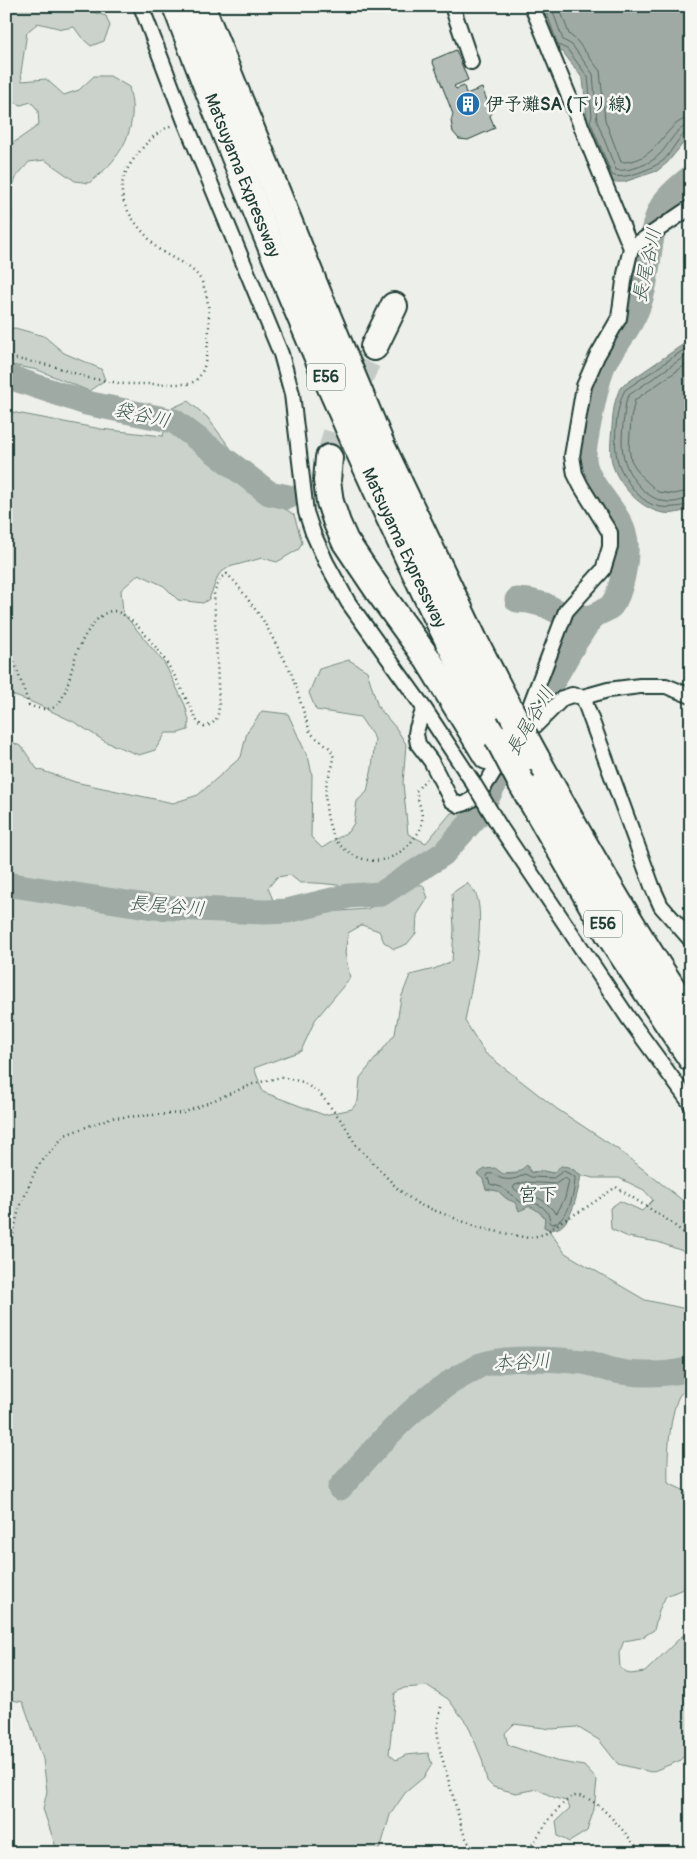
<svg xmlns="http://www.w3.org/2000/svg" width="697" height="1859" viewBox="0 0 697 1859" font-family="Pangolin,'Klee One',sans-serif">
	<rect width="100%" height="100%" fill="#edefea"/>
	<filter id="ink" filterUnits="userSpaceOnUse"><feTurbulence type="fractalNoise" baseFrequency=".02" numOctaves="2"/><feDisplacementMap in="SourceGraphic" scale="10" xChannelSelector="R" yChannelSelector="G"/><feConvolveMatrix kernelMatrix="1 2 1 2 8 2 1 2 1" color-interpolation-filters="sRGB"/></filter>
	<g filter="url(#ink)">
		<path fill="#cbd2cc" stroke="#758880" d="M 6,6 L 73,6 L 106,16 L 110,26 L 104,41 L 91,46 L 82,38 L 74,27 L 62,29 L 38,23 L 27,32 L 21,72 L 22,81 L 46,79 L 64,95 L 79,90 L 94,76 L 110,76 L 129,87 C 131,96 133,106 132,115 C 130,144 112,166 89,183 L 75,181 L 45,160 L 29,162 L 17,176 L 8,197 C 13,210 15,219 8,231 L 6,231 L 6,176 L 10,173 L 6,165 L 6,148 L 39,125 L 38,110 L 31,102 L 21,105 L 6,99 Z
			M 15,328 L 44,336 L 64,353 L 101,369 L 105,380 L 89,391 L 38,370 L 6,364 L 6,329 Z
			M 188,401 L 207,417 L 246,469 L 261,499 L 287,510 L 294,515 L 302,542 L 299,549 L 277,562 L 262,558 L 229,567 L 219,574 L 209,599 L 203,603 L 178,600 L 164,586 L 139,574 L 121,590 L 123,613 L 165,664 L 185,705 L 189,720 L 188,730 L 178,733 L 166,733 L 155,750 L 139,755 L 106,742 L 74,722 L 34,703 L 12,695 L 6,687 L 6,411 L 101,429 L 163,436 L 170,409 Z
			M 349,660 L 367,671 L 378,707 L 396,728 L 406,744 L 403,783 L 408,834 L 426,843 L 451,813 L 457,811 L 465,821 C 463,825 461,830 458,834 C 450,845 397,884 385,886 C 357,891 328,881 300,883 L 290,875 L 277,877 L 268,888 L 273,900 L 291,903 L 313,913 L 367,909 L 388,899 L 408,884 L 423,885 L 428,898 L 417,915 L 416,933 L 407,944 L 394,949 L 384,942 L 379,931 L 362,925 L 348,933 L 345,953 L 350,978 L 315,1020 L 301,1051 L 254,1068 L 263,1092 L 324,1115 L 352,1109 L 358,1101 L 360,1078 L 395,1034 L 401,998 L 410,975 L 434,969 L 452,961 L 454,930 L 452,893 L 467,883 C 469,886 473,889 475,892 C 488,917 470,992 465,1021 L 485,1053 L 557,1109 L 616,1148 L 691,1207 L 691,1254 L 658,1242 L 628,1237 L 611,1229 L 610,1208 L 620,1201 L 642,1211 L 653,1200 L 644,1190 L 619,1178 L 593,1178 L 581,1175 L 569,1167 L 553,1173 L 543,1171 L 503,1174 L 483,1179 L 486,1189 L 498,1191 L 507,1199 L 536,1209 L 545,1219 L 544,1227 L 548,1229 L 565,1253 L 645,1300 L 691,1310 L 691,1385 C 687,1388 682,1392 679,1396 C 669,1416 667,1460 668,1483 L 683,1490 L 691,1498 L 689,1523 L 691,1528 L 691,1578 L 683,1589 L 666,1596 L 659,1610 L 654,1630 L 641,1638 L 624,1641 L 619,1653 L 620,1668 L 630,1674 L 645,1672 L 682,1636 L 691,1636 L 691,1749 L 679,1761 L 651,1772 L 618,1764 L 599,1740 L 577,1727 L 552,1729 L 514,1724 L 505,1733 L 508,1745 L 556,1761 L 584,1766 L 597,1780 L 594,1809 L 587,1831 L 569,1842 L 558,1836 L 556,1821 L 570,1808 L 566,1801 L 555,1798 L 537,1789 L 516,1793 L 493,1787 L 487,1781 L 482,1759 L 468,1725 L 448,1699 L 428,1686 L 404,1688 L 395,1693 L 389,1754 L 396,1760 L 406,1755 L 428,1753 L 432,1764 L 424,1777 L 405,1793 L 390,1815 L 381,1846 L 377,1853 L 58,1853 L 43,1809 L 47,1791 L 43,1759 L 23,1702 L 6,1699 L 6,739 L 22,747 L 37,769 L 75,782 L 173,803 L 198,795 L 241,757 L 247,732 L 262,711 L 288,714 L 309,760 L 312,775 L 311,837 L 322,848 L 349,831 L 354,823 L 357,801 L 367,792 L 372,768 L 375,739 L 360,717 L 316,710 L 309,693 L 319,669 Z"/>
		<path fill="#9faaa4" stroke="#6c7e77" d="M 539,6 L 691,6 L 691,134 L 667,163 L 657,171 L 624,182 L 613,182 L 607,178 L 585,121 L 587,116 L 583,79 L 563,52 L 555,50 Z
			M 691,339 L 691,509 C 682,511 673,515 664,513 C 642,510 620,487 613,466 C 609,454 611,440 612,427 C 613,413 614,399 621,387 Z
			M 687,791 L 691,791 L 691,839 L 684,810 L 687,802 Z
			M 527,1165 L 531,1173 L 543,1171 L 553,1173 L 561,1166 L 569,1167 L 581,1175 C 578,1191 570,1241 544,1227 L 545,1219 L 541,1213 L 530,1206 L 519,1211 L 516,1203 L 507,1199 L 498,1191 L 486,1189 L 483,1179 L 477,1174 L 485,1169 L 495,1168 L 503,1174 L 516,1174 Z"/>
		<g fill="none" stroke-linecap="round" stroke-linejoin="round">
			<path stroke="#526961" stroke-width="1" d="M 544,6 L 558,45 L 567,49 L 588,77 L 592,116 L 590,121 L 612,175 C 623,181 654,168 664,160 C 672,152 679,133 691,131
				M 551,6 L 563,40 L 572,45 L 593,74 L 597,121 L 616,170 C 629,172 651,164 660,154 C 669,145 676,126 691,125
				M 559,6 L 569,34 L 577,41 L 600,71 L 605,120 L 621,162 C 660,163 664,119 691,118
				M 691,345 L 625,390 C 616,405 612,449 619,465 C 625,480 638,499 653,505 C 667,510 677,506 691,505
				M 691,352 L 629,395 L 626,401 C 622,434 615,461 641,488 C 648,495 657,501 668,502 C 676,503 683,499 691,499
				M 691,361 L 635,400 L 631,418 L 629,448 L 631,460 L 640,475 L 658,492 L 673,494 L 691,491
				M 564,1171 L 575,1177 C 575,1191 569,1221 552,1224 L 550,1222 C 549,1207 535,1200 522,1203 L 501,1187 L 490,1184 L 487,1176 L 488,1174 C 494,1173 495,1175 500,1178 C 509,1181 517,1179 525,1174 L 531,1177 L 553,1178 Z
				M 565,1178 L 569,1181 L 565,1198 L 557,1213 C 551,1210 548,1203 542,1200 C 532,1194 522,1196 513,1188 L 515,1185 L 525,1182 L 555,1184 Z"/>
			<path stroke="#9faaa4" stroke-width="25" d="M 6,376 L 86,403 L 174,421 L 269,493 L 288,497
				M 517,600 L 529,601 L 545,605 L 572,619 L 590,617
				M 6,884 L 153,907 L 265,912 L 287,911 L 349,896 L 381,894 L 443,854 L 476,817 L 575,642 C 581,634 586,624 593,617 C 598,612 607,611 612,605 C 622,592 627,559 626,543 C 625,530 618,519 611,509 C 601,494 586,478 584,460 C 583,447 598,375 604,364 C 617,342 634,323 641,298 C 651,268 647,235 662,206 C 668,195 682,185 691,177
				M 340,1488 C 377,1447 412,1403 461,1376 C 468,1373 474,1368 481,1365 C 507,1356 556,1359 583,1362 C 594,1363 602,1368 612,1370 C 634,1376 669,1375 691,1369"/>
		</g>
		<path fill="#b4bdb8" stroke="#1f3d34" d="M 456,50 L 468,80 L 454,86 L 456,89 L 464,86 L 466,94 L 482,88 L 492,113 L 490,116 L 495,128 L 468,140 L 459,139 L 453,132 L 451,121 L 453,114 L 432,60 Z"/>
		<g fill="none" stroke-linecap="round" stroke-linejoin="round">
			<path stroke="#c4cbc6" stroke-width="26" stroke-dasharray="26 13" stroke-linecap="butt" d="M 329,458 L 337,429 L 374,347"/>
			<g stroke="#1f3d34" stroke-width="18">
				<path id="street" d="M 141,6 L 184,119 L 281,354 L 292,394 L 306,512 L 313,533 L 326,562 L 348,602 L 424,708 L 472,781
					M 452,6 L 471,62
					M 532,6 L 631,248 L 691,207
					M 583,697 L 652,886 L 661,906 L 691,940
					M 424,708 L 417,728 L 416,734 L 418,744 L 431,761 L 451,800 L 459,805 C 481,801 495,768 506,750
					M 523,719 L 535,726 L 563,698 L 572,695 L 583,697 L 608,690 L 640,686 L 666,686 L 691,696
					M 518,729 L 530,706 L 566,611 L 603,570 L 610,547 L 610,533 L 581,486 L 575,474 L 572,456 L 584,386 L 597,356 L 619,318 L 625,274 L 631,248
					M 500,827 L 629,1019 L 691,1104"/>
			</g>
			<g stroke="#1f3d34" stroke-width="30">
				<g id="highway">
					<path id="s1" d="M 176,6 C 271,255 374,501 498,738"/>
					<path d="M 201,6 L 318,294 L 382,447 L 474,640 L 510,710"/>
					<path d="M 374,347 L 394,306"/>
					<path d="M 329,458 L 327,481 L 330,502 L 337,523 L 345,541 L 380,593 L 427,658 L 487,756"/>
					<path d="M 536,758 C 584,846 634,933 691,1016"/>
					<path d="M 522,784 L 610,936 L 691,1058"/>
				</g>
			</g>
			<path stroke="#1f3d34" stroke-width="2.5" stroke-dasharray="1 4" stroke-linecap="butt" d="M 6,357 L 53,366 L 89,378 L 124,384 L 189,384 C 204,378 205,364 207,350 C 210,328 211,303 202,282 C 193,264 172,260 157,248 C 152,243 147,236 142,231 C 124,209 113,190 131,163 C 143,146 153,134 172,125
				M 6,657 L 14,661 L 29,705 C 38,709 51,712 58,704 C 69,692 72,659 81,643 C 86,633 99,612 112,611 C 129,610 160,651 168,665 C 180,683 188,704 198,723 L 204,727 C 216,723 218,719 219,706 L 214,593 L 220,578 L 227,574 L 236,583 L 263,620 L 291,672 L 310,732 C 316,740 328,743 332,752 C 337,762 329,772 327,782 C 323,799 327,835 342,847 C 365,867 392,865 412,841 C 416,835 422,830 422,821 C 423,812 418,801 416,791 L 426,779
				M 6,1263 L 19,1209 L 37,1167 L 65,1135 L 110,1118 L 183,1113 L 253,1084 L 281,1077 L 303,1082 L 320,1094 L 344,1124 L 356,1145 L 399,1190 L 418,1204 L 480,1228 L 528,1238 L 545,1234 L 562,1221 L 581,1211 L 616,1187 L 669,1221 L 691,1239
				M 441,1707 L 437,1729 L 440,1750 L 463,1832 L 468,1842 L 478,1853
				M 527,1853 C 535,1841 561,1796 577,1796 C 592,1796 608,1814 617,1824 C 626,1833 633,1844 643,1853"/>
			<use href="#street" stroke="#f6f6f2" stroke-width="14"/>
			<use href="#highway" stroke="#f6f6f2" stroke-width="26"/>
			<g stroke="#1f3d34" stroke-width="18" stroke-linecap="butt">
				<path id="street-bridge" d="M 472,781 L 500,827"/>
			</g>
			<g stroke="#1f3d34" stroke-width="30" stroke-linecap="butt">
				<path id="highway-bridge" d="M 510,710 L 536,758
					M 498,738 L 522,784"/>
			</g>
			<use href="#street-bridge" stroke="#f6f6f2" stroke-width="14"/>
			<use href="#highway-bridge" stroke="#f6f6f2" stroke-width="26"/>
		</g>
	</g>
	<defs>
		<g id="building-disc" transform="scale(1.25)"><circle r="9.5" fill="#1f6fb2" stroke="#f6f6f2"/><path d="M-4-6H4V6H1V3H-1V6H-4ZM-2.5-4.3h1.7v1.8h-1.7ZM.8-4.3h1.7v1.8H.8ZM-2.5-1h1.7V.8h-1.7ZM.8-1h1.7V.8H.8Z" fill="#fff"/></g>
	</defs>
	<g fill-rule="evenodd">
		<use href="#building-disc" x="468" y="104"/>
	</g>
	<g text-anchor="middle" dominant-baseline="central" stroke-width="5" stroke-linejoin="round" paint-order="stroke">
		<g fill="#f6f6f2" stroke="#60746d" stroke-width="1">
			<rect x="307" y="363.5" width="38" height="27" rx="4"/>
			<rect x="584" y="910.5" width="38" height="27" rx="4"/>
		</g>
		<g font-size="16" font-weight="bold" fill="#1f3d34">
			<text x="326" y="377">E56</text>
			<text x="603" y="924">E56</text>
		</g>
		<g font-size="18" font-weight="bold" fill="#1f3d34" stroke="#f6f6f2" text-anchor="start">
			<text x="486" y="104">伊予灘SA (下り線)</text>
		</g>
		<g font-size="18" fill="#1f3d34" stroke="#f6f6f2">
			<text stroke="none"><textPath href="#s1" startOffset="182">Matsuyama Expressway</textPath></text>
			<text stroke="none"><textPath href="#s1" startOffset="588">Matsuyama Expressway</textPath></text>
		</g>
		<g font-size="19" font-style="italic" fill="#3f5850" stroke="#f6f6f2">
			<text transform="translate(647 265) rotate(-78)">長尾谷川</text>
			<text transform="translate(142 415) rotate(13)">袋谷川</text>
			<text transform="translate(530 721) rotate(-60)">長尾谷川</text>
			<text transform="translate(167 906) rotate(5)">長尾谷川</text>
			<text transform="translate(522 1362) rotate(-3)">本谷川</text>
		</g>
		<g font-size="20" fill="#1f3d34" stroke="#f6f6f2">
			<text x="538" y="1194">宮下</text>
		</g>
	</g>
	<rect width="697" height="1859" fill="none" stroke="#f6f6f2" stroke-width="25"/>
	<rect x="12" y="12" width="672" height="1834" fill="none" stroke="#1f3d34" stroke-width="2" filter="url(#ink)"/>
</svg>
